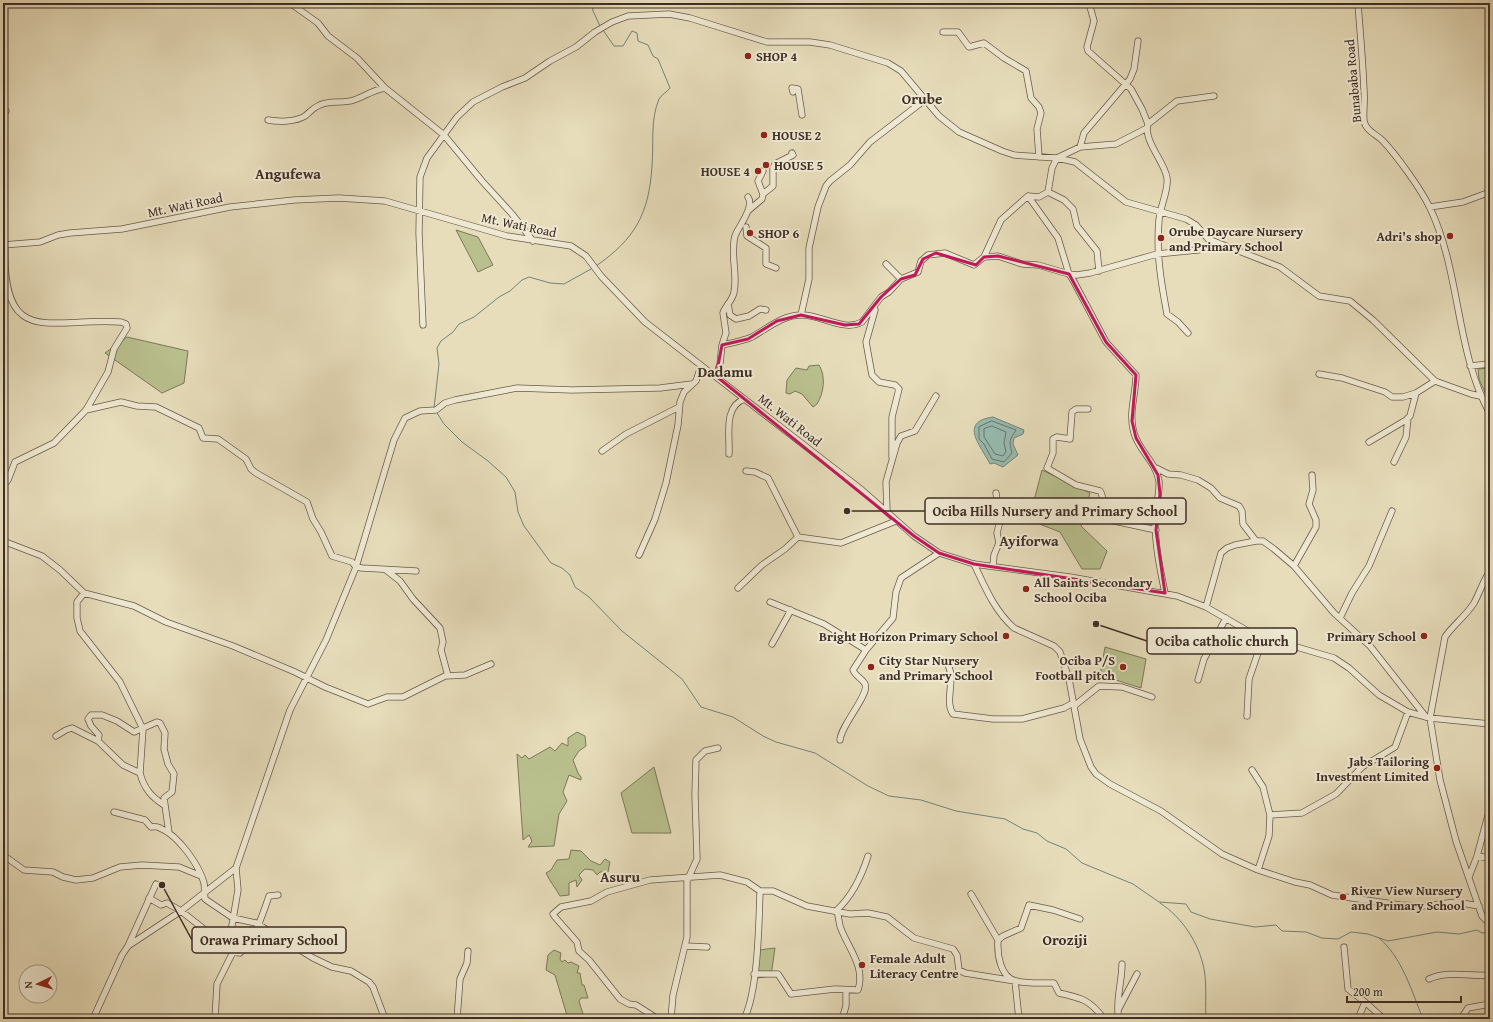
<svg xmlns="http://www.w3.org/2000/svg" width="1493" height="1022" viewBox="0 0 1493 1022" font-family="'Gentium Book Plus',serif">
	<rect width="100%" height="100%" fill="#e7ddbb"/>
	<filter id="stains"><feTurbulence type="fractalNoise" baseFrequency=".005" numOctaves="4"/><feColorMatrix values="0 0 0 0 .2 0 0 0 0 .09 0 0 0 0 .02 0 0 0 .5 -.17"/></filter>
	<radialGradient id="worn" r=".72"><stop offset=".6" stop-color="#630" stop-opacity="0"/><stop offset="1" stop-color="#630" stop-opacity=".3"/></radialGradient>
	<path fill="#b9c08e" stroke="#7c775a" d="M 456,230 L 478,237 L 493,265 L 478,272 Z
		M 127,337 L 188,351 L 184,383 L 162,393 L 105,353 Z
		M 819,365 C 826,376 824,393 817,404 L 813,407 L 802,394 L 795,391 L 790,394 L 786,393 L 787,380 L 796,368 L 807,370 L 809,366 Z
		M 1490,368 L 1490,404 L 1479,379 L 1478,369 Z
		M 1042,470 L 1090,493 L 1081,526 L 1107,551 L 1100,569 L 1082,569 L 1060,532 L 1029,520 Z
		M 1105,647 L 1146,659 L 1141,688 L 1100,675 Z
		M 577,732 L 585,736 L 586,746 L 579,751 L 573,760 L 578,773 L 581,777 L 581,780 L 569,775 L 563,792 L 567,801 L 559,814 L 554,846 L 528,847 L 532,841 L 529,835 L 523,840 L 517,754 L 522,758 L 525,755 L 529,759 L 550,747 L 555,751 L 562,743 L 568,746 L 568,738 Z
		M 654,767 L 671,833 L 632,833 L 621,793 Z
		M 571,850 L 581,851 L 591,861 L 600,865 L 605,859 L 610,862 L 608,872 L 600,872 L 597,875 L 593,870 L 585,869 L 579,875 L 582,880 L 577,887 L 576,880 L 569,883 L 569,895 L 560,896 C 555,887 550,882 546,873 L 551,870 L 557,860 L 569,859 Z
		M 775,948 L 771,976 L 758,978 L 759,950 Z
		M 554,950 L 561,953 L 560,959 L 562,962 L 565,960 L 568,963 L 571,962 L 579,966 L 577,973 L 580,973 L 582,985 L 584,985 L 588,998 L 581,998 L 579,1001 L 583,1014 L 568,1019 L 555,975 L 546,970 L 548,955 Z"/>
	<path fill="#97bbb1" stroke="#748379" d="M 993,417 L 1024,430 L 1023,434 L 1014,438 L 1013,444 L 1018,455 L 1003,467 L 994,463 L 990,464 C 981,446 958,422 993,417 Z"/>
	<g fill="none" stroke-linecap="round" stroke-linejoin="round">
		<path stroke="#6b746c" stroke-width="1" d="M 992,421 L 1016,430 C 1009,441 1009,440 1012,453 L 1004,462 L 992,459 L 984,444 L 979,439 L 979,427 Z
			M 992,426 L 1006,432 L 1004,443 L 1006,452 L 1003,456 L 995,454 L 984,437 L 984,429 Z"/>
		<path stroke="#748379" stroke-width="1" d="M 592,3 L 593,11 L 600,26
			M 596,266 C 635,239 649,214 652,166 C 654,143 650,121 659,99 C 661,95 667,92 670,88 L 658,59 L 653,56 L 648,45 L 638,41 L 637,33 L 632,31 L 623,46 L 614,46 L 603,30
			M 434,408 L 439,364 L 437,348 L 441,341 L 453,332 L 459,324 L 474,317 L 499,297 L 510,291 L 522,280 L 529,277 L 550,283 L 564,284 L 591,269
			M 437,413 L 444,424 L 462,442 L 488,461 L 506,477 L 515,492 L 518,512 L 524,526 L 551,563 L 562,568 L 570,575 L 575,587 L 589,597 L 622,631 L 682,679 L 701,707 L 733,717 L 763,736 L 776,742 L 815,753 L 868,786 L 889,796 L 921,800 L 956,811 L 1005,819 L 1023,829 L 1037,833 L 1047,841 L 1066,849 L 1082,863 L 1133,884 L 1159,902 L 1186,904 L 1191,912 L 1210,919 L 1255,927 L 1276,925 L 1282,931 L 1306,932 L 1322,938 L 1338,939 L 1351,932 L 1368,934 L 1388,941 L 1437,932 L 1459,934 L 1477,930 L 1482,933 L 1490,932
			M 1160,903 C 1182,917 1199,943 1204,969 C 1207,985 1205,1003 1206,1019
			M 1379,938 C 1402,957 1412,992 1423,1019"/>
		<g stroke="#695a4b" stroke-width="7">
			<path id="minor" d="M 290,3 L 318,23 L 328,36 L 357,58 L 385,88 L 444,135 L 482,181 L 512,214 L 533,241
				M 1089,3 L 1094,21 L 1087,47 L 1088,51 L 1131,89 L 1142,109 L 1148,124 C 1143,141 1165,162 1167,178 C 1169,189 1160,207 1159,220 C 1156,253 1161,282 1167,314 L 1178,322 L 1188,333
				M 1358,3 C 1360,32 1363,62 1364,91 C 1365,101 1363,112 1364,121 C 1366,131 1376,134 1383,141 C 1397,156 1421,189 1430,208 C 1461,273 1455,350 1490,414
				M 943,32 L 958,32 L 969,47 L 984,43 L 1004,58 L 1026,71 L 1031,98 L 1039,107 L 1041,113 L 1037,129 L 1039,157
				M 793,92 L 792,88 L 798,89 L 802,115
				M 3,111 L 6,111
				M 268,120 C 279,122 295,122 305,116 C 310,112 314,107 320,105 C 330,100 343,104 354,100 C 366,96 370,91 385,88
				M 1148,124 L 1177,101 L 1214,96
				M 1080,147 L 1116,144 L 1147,128
				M 1048,192 L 1064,200 L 1073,209 L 1077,226 L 1097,251 L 1099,271
				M 763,194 L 773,186 L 773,168 L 775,164 L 793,155 L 792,153
				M 1028,196 L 1058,238 L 1069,274 L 1073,280 L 1106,342 L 1136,375 C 1136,395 1128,413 1134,433 C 1139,451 1156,462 1159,481 C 1160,495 1155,507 1155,520 C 1155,545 1160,569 1165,593
				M 1430,207 L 1463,202 L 1490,192
				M 749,210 L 762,199 L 763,194 L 758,181 L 763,171
				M 746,227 L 747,236 L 766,248 L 766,264 L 776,268
				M 3,245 L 40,242 L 58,235 L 70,233 L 122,229 L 230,207 L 294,200 L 339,198 L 385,201 L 507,236 L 571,246 L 586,256 L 601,276 L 645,322 L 862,490 L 914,536 L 939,553 L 974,564 L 1070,577 L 1177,596 L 1206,607 L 1253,634 L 1334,658 L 1349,668 L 1379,695 L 1408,712 L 1430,718 L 1490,724
				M 984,257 L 1001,220 L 1028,196 L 1039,197 L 1048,192 L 1052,168 L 1057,158 L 1080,147 L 1084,133 L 1130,79 L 1134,69 L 1138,41
				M 886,264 L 901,279
				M 728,304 L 730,315 L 736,319 L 749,316 L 760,309 L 766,310
				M 875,310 L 866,342 L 872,375 L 879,382 L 895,385 L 899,389 L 892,417 L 892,457
				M 801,315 L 809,279 L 809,248 L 818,207 L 826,186 L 830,181 L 850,165 L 870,142 L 926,99
				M 423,325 L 419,233 L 420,177 L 427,158 L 457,117 L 473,102 L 502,87 L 525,78 L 550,61 L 576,47 L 595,32 L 612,22 L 628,16 L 669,14 L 690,18 L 767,42 L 810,42 L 830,45 L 888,63 L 901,71 L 939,116 L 959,132 L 1002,151 L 1014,155 L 1057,158 L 1075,162 L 1126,202 L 1186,219 L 1196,225 L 1208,239 L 1280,267 L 1319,296 L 1350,301 L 1373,320 L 1435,381 L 1471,394 L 1480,396
				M 722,345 L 726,333 L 723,313 C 725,306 733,300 734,292 C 738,275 730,255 735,236 C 738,227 755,207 748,197
				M 1470,366 L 1490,364
				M 1319,374 L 1342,378 L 1385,392 L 1392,397 L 1403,397 L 1416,393 L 1435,381
				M 716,376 L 720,364 L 722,345 C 732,343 743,341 752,337 C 768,328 782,315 802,315 C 822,315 844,332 862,322 L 881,297 L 889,292 L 901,279 L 918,272 L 921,261 L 928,255 L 945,253 L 974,265 L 984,257 L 998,256 L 1022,264 L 1038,265 L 1069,274 L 1077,275 L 1090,273 L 1157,254 L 1198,250 L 1222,245
				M 1088,409 L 1076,409 L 1072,412 L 1070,439 L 1057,437 L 1053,439 L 1053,453 L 1047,468 L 1076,485 L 1100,491 C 1106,499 1100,511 1105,519 L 1156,530
				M 86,410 L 121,402 L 137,406 L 156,407 L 199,428 L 203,438 L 218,439 L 246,459 L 251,469 L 256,473 L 307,502 L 313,519 L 321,532 L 332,556 L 352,562 L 356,567 L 362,568 L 416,571
				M 1369,442 L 1406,420 L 1410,416 L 1416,393
				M 602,451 L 626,434 L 679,407
				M 729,454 C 730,435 723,406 745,399
				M 1394,462 L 1406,437 L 1408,418
				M 1156,468 L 1168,474 L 1181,475 L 1198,480 L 1211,488 L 1220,498 L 1239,506 L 1242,511 L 1243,524 L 1256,541
				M 746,471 L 755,472 L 768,478 L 798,537
				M 3,486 L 8,480 L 15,462 L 54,443 L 86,410 L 108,372 L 114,349 L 127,328 L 126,324 L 121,322 C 49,317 2,350 5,245
				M 887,511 L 886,482 L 897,443 L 901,436 L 915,431 L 936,396
				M 3,541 L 42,556 L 60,570 L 84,593 L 134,606 L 166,622 L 233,646 L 295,672 L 325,687 L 368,704 L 387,697 L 403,697 L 445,676 L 465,675 L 491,664
				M 639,555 L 655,519 L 666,483 L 678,425 L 680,402 L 684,392 L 696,381 L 701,366
				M 974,564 C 985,587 994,610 1014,628 L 1054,646 L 1060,652 L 1069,679 L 1080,739 L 1091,767 L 1096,774 L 1110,784 L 1161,811 L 1222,854 L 1258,870 L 1295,882 L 1310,885 L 1332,895 L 1400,905 L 1423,906 L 1456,902 L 1479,906
				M 993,566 L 994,555 L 999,543 L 997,533 L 1000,521 L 996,493
				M 1294,566 L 1316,527 L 1316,520 L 1309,504 L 1313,490 L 1312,475
				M 386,570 L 400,581 L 413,599 L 440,628 L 443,642 L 441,650 L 448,676
				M 1490,571 C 1483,581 1480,592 1474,603 C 1466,616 1453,625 1445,637 L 1430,718 L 1440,780 L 1456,841 L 1482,916 L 1490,924
				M 738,588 L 762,565 L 785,549 L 798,537 L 841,543 L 896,521
				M 84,593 L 77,602 L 77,618 L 80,631 L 120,682 L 143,729 L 140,773 C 144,789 152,797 164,805
				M 770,602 L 824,624 L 866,650
				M 1206,607 L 1221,553 L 1227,548 L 1235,545 L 1256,541 L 1263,541 L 1274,549 L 1294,566 L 1334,613 L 1370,646 L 1426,717
				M 1340,618 L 1352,593 L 1369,566 L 1392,511
				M 772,644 L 791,610
				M 948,665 C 956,680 944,701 953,714 L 993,719 L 1022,719 L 1064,708 L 1073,703
				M 1198,680 L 1204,659 L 1226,618
				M 1074,706 L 1099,686 L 1122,687 L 1152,697
				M 1247,716 L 1249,679 L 1263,638
				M 56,736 L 66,730 L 72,728 L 98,741 L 123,765 L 140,773
				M 840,740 C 841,725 870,694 865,684 C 862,678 855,676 853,670 L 866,650 L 893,618 L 896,592 L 901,578 L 939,553
				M 98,741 L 99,735 L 91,726 L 88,719 L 91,715 L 102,715 L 117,721 L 134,732 L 157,722 L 160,723 L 165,733 L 164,749 L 168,764 L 174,774 L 172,792 L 164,798 L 169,833
				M 1252,770 L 1263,787 L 1270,815
				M 114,812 L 145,820 L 151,827 C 155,827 157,826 160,828 C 179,836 199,865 204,883 C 205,888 204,894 205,899 L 233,918 L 256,923 L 313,958 L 332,967 L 351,971 L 369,982 L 373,987 L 385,1019
				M 3,855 L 24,870 L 53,872 L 63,877 L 76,880 L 93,878 L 120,867 L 142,865 L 179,867 L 201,876
				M 1477,856 L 1490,858
				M 236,868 L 238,890 L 231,931 L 233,952 L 240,953 C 254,941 263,914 269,896 L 278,895
				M 1258,870 L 1269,836 L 1270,815 L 1302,813 L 1336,794 L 1362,767 L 1395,747 L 1408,712
				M 1469,877 L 1477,856 L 1490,808
				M 971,894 L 998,940
				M 149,898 L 161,905 L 167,903 L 181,911 L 233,952 L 217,984 L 215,1019
				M 1080,919 L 1053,910 L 1029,905 L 1021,928 L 1003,936 L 998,940 C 997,954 1000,977 1016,981 C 1027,984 1043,983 1054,983 L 1059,993 C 1082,998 1090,1000 1104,1019
				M 128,946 L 156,884
				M 685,946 L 707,947
				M 1344,947 L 1348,989 L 1365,1002 L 1358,1019
				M 754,974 L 778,974 L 791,994 L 835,989 L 858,990 C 866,966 847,947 840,926 C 839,921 838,915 837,910 C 852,896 862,875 868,856
				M 1429,979 C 1448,970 1469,977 1490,975
				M 1365,1002 L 1384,1019
				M 1118,1011 C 1117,995 1122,980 1122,964
				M 93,1019 L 122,955 L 128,946 L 181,911 L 236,868 L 290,710 L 326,640 L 356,567 L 385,470 L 394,440 L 405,418 L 420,411 L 436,410 L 445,403 L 455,400 L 517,388 L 572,390 L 660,388 L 692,384
				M 457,1019 L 460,979 L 467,963 L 468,951
				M 658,1019 L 636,1005 L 629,1004 L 620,999 L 589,960 L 579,951 L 577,942 L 555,917 L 553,914 L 561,907 L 591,901 L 607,892 L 650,880 L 720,875 L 747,882 L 760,891 L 773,891 L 807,906 L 850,914 L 868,913 L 887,917 L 914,938 L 953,949 L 957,955 L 959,970 L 965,973 L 1015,981 L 1019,1019
				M 671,1019 L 673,995 L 687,937 L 687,881 L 697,859 L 695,795 L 696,760 L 705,751 L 718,748
				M 744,1019 C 758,992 759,923 760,891
				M 842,1019 L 846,1006 L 846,990
				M 1118,1019 L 1118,1010 L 1137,974
				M 1461,1019 L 1468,1008 L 1490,1004"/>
		</g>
		<use href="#minor" stroke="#efe9d3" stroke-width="5.5"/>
	</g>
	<path fill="none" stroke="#c2185b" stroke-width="3" stroke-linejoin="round" d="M 936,253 L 976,265 L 984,257 L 998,256 L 1069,274 L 1106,342 L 1136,375 L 1132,421 L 1136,438 L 1158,475 L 1160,494 L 1156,530 L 1165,593 L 974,564 L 939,553 L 914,536 L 716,376 L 722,345 L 748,339 L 777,321 L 801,315 L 845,325 L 859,324 L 881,297 L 901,279 L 915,275 L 923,259 Z"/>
	<g fill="#8f2418" stroke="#efe9d3" stroke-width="1.5">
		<circle cx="748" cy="56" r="4"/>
		<circle cx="764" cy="135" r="4"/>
		<circle cx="766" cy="165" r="4"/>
		<circle cx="758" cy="171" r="4"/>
		<circle cx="750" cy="233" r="4"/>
		<circle cx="1450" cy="236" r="4"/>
		<circle cx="1161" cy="238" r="4"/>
		<circle cx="1026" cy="589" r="4"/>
		<circle cx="1006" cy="636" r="4"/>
		<circle cx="1424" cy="636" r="4"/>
		<circle cx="871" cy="667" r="4"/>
		<circle cx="1123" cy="667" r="4"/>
		<circle cx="1437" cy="768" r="4"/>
		<circle cx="1343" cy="897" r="4"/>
		<circle cx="862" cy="965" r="4"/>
	</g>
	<g text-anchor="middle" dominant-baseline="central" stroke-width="4" stroke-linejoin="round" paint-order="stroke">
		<g font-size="13" font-weight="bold" fill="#3f2e26" stroke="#efe9d3" text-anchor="start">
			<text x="756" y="56">SHOP 4</text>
			<text x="772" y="135">HOUSE 2</text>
			<text x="774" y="165">HOUSE 5</text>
			<text x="750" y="171" text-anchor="end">HOUSE 4</text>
			<text x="1169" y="231">Orube Daycare Nursery<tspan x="1169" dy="15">and Primary School</tspan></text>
			<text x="758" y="233">SHOP 6</text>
			<text x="1442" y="236" text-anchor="end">Adri's shop</text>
			<text x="1034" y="582">All Saints Secondary<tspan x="1034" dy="15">School Ociba</tspan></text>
			<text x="998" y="636" text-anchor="end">Bright Horizon Primary School</text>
			<text x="1416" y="636" text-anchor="end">Primary School</text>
			<text x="879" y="660">City Star Nursery<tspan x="879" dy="15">and Primary School</tspan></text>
			<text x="1115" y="660" text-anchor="end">Ociba P/S<tspan x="1115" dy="15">Football pitch</tspan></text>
			<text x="1429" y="761" text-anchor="end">Jabs Tailoring<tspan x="1429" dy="15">Investment Limited</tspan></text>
			<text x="1351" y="890">River View Nursery<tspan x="1351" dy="15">and Primary School</tspan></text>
			<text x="870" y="958">Female Adult<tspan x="870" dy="15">Literacy Centre</tspan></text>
		</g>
		<g font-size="13" fill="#3f2e26" stroke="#efe9d3">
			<text transform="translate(1353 81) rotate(-95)">Bunababa Road</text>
			<text transform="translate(185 205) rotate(-12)">Mt. Wati Road</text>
			<text transform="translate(519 225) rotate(12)">Mt. Wati Road</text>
			<text transform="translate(790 420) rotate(38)">Mt. Wati Road</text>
		</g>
		<g font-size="15" font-weight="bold" fill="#3f2e26" stroke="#efe9d3">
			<text x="922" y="98">Orube</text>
			<text x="288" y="173">Angufewa</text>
			<text x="725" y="371">Dadamu</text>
			<text x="1029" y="540">Ayiforwa</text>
			<text x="620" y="876">Asuru</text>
			<text x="1065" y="939">Oroziji</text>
		</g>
	</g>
	<path fill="none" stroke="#3f2e26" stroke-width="1.5" d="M847 511L925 511M1096 624L1147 641M162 885L192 940"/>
	<g fill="#3f2e26" stroke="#efe9d3" stroke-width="1.5">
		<circle cx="847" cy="511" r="4"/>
		<circle cx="1096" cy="624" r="4"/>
		<circle cx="162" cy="885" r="4"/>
	</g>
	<g fill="#efe9d3" stroke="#3f2e26" stroke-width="1.5">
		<rect x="925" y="498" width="261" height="26" rx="4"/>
		<rect x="1147" y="628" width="150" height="26" rx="4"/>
		<rect x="192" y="927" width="154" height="26" rx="4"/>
	</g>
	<g font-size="14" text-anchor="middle" font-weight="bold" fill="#3f2e26">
		<text x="1055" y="516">Ociba Hills Nursery and Primary School</text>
		<text x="1222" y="646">Ociba catholic church</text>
		<text x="269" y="945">Orawa Primary School</text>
	</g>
	<rect width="1493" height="1022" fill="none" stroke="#e7ddbb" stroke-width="16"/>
	<rect x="4" y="4" width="1485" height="1014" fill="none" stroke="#3f2e26" stroke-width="2"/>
	<rect x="8" y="8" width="1477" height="1006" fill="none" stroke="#3f2e26"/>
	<g transform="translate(38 984) rotate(265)"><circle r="19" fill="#efe9d3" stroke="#a99e8e"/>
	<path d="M0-3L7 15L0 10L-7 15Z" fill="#8f2418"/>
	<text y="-6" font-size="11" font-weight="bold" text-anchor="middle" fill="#3f2e26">N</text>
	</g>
	<path d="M1347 996v6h114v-6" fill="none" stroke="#3f2e26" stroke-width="2"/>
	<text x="1353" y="996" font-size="12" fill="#3f2e26" stroke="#efe9d3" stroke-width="3" paint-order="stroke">200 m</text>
	<rect width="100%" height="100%" filter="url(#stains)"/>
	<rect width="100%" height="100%" fill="url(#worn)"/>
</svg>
